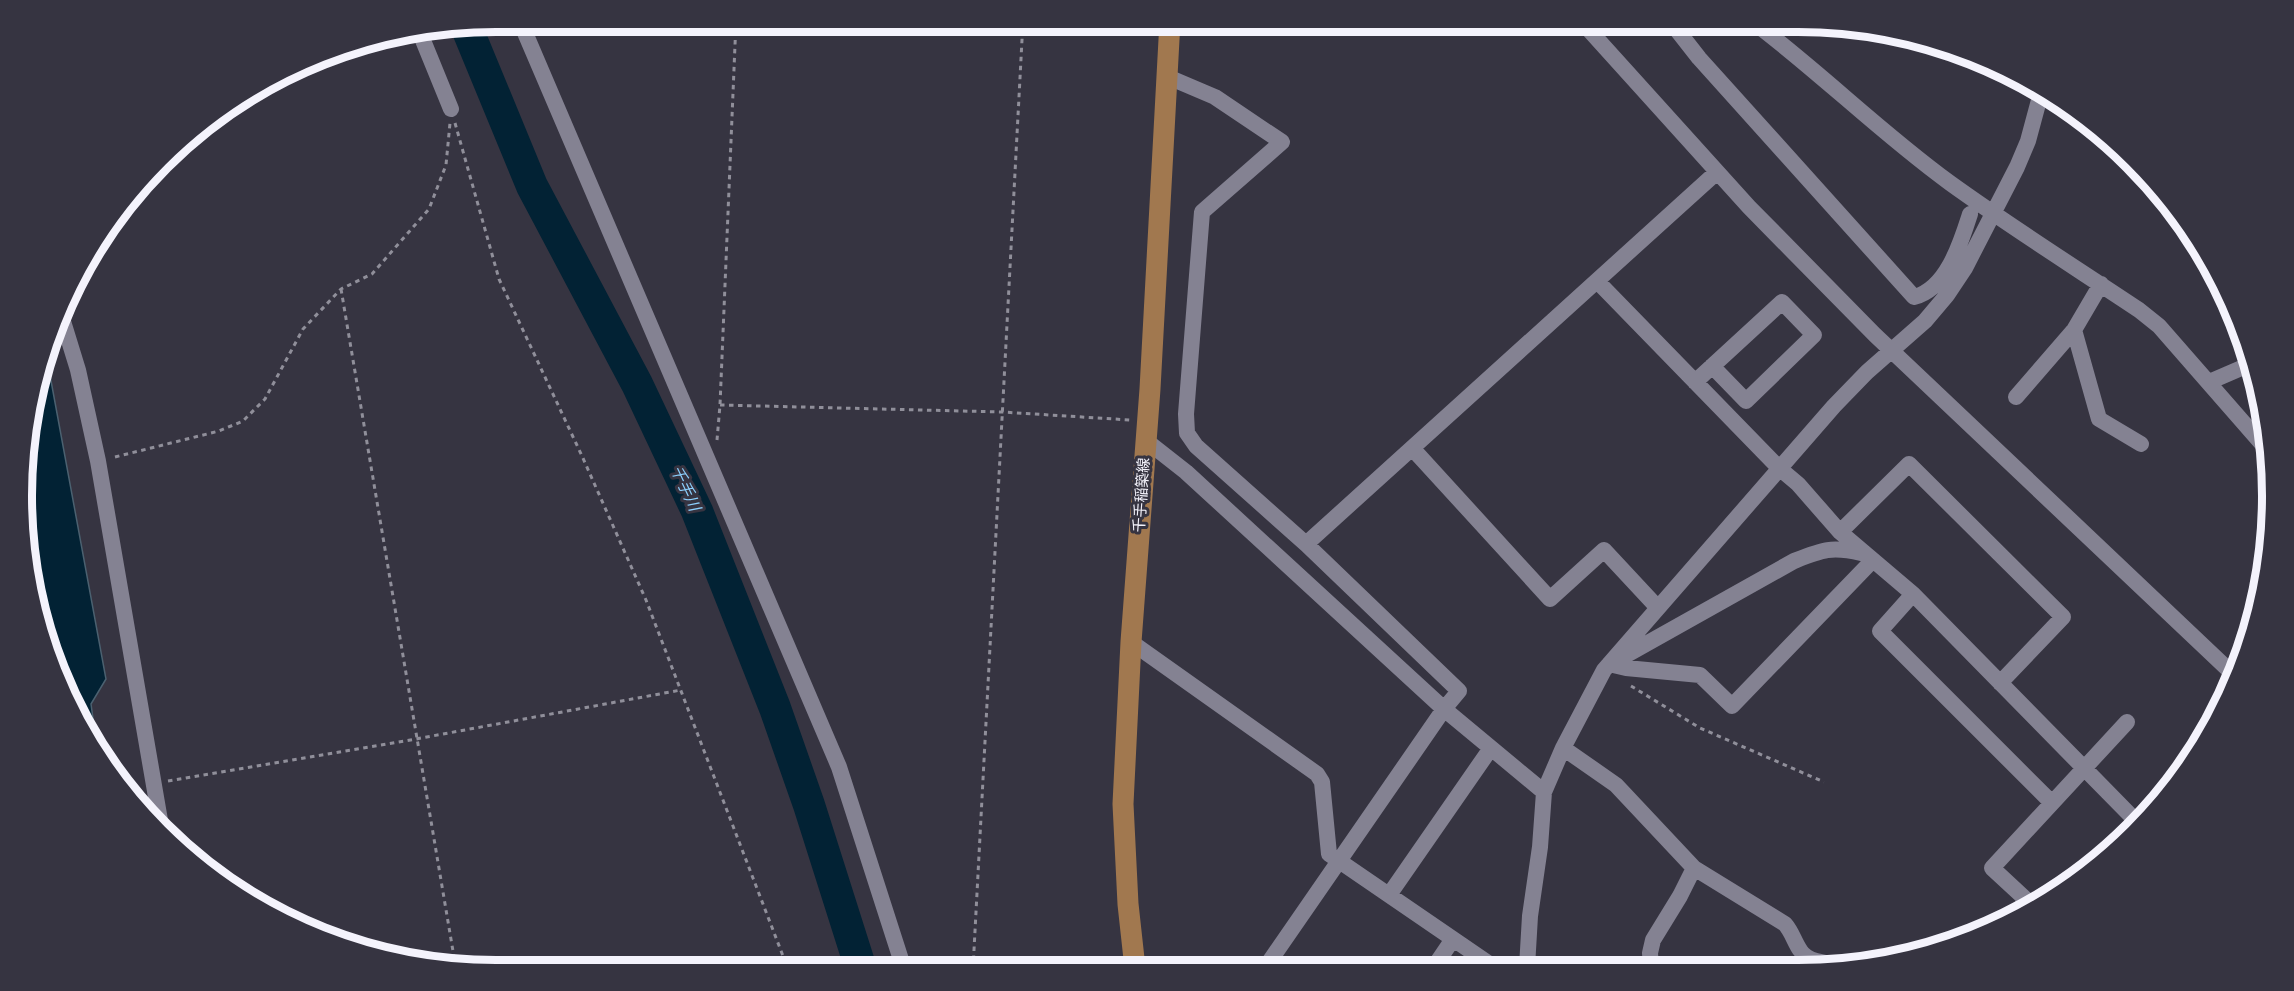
<svg xmlns="http://www.w3.org/2000/svg" width="2294" height="991" viewBox="0 0 2294 991" font-family="'Titillium Web','Noto Sans JP',sans-serif">
	<rect width="100%" height="100%" fill="#363441"/>
	<path fill="#022234" stroke="#4b6170" stroke-width="1.5" d="M 47,359 L 106,679 L 91,704 L 97,747 L 84,732 L 30,588 L 21,495 L 30,403 Z"/>
	<g fill="none" stroke-linecap="round" stroke-linejoin="round">
		<path stroke="#022234" stroke-width="32" d="M 466,26 L 532,186 L 637,384 L 697,511 L 775,708 L 809,805 L 861,969"/>
		<path stroke="#908f9a" stroke-width="3" stroke-dasharray="4.5 4.5" stroke-linecap="butt" d="M 455,123 L 499,279 L 582,456 L 646,600 L 788,969
			M 341,289 L 455,963
			M 720,405 L 1002,412 L 1130,420
			M 717,440 L 720,405 L 736,21
			M 115,457 L 219,431 L 243,421 L 265,399 L 303,329 L 341,289 L 372,274 L 429,209 L 446,165 L 450,123
			M 1631,686 L 1700,728 L 1824,782
			M 168,781 L 416,739 L 681,690
			M 973,969 L 1023,21"/>
		<path stroke="#848292" stroke-width="16" d="M 520,21 L 839,767 L 904,969
			M 1581,21 L 1749,207 L 1875,335 L 2234,675
			M 1670,21 L 1699,58 L 1914,297 C 1947,289 1961,242 1970,214
			M 1752,21 C 1820,72 1881,133 1950,183 C 2011,227 2076,268 2139,310 L 2159,326 L 2270,453
			M 420,33 L 451,109
			M 1168,77 L 1215,97 L 1282,142 L 1202,212 L 1186,414 L 1187,433 L 1196,446 L 1306,544 L 1459,691 L 1444,709 L 1265,968
			M 1597,281 L 1779,468 L 1798,484 L 1840,532 L 1913,594 L 2137,822
			M 2101,284 L 2074,330 L 2099,419 L 2141,444
			M 62,318 L 78,370 L 98,461 L 161,826
			M 1695,382 L 1782,302 L 1814,335 L 1746,401 L 1712,366
			M 2209,382 L 2253,363
			M 2016,397 L 2074,330
			M 1144,439 L 1186,472 L 1444,709 L 1544,792
			M 1412,448 L 1550,599 L 1604,550 L 1658,608
			M 1840,532 L 1909,464 L 2063,617 L 2000,683
			M 1306,544 L 1717,172
			M 1913,594 L 1880,631 L 2052,803
			M 1131,642 L 1317,774 L 1322,782 L 1329,854 L 1494,967
			M 1621,658 L 1794,561 C 1822,550 1831,546 1861,553
			M 1609,664 L 1626,668 L 1700,675 L 1732,706 L 1873,560
			M 1563,748 L 1616,785 L 1694,868 L 1785,924 C 1792,932 1794,941 1800,950 C 1809,965 1835,963 1850,966
			M 1389,895 L 1491,748
			M 2031,904 L 1992,868 L 2127,722
			M 2014,914 L 2027,901
			M 1434,967 L 1453,939
			M 1527,967 L 1530,916 L 1540,847 L 1544,792 L 1563,748 L 1604,670 L 1834,406 L 1867,372 L 1925,321 L 1947,295 L 1965,268 L 2017,167 L 2028,141 L 2042,89
			M 1651,967 L 1650,953 L 1653,940 L 1680,896 L 1694,868"/>
		<path stroke="#a1784f" stroke-width="21" d="M 1135,968 L 1128,904 L 1123,804 L 1131,642 L 1150,389 L 1170,21"/>
	</g>
	<g text-anchor="middle" dominant-baseline="central" stroke-width="6" stroke-linejoin="round" paint-order="stroke">
		<g font-size="15" fill="#f4f3fc" stroke="#363441">
			<text transform="translate(1141 495) rotate(-86)">千手稲築線</text>
		</g>
		<g font-size="16" font-style="italic" fill="#8bcffc" stroke="#363441">
			<text transform="translate(686 488) rotate(65)">千手川</text>
		</g>
	</g>
	<path d="M0 0H2294V991H0ZM496 32H1798A464 464 0 0 1 2262 496V496A464 464 0 0 1 1798 960H496A464 464 0 0 1 32 496V496A464 464 0 0 1 496 32Z" fill="#363441" fill-rule="evenodd"/>
	<path fill="none" stroke="#f4f3fc" stroke-width="8" d="M496 32H1798A464 464 0 0 1 2262 496V496A464 464 0 0 1 1798 960H496A464 464 0 0 1 32 496V496A464 464 0 0 1 496 32Z"/>
</svg>
